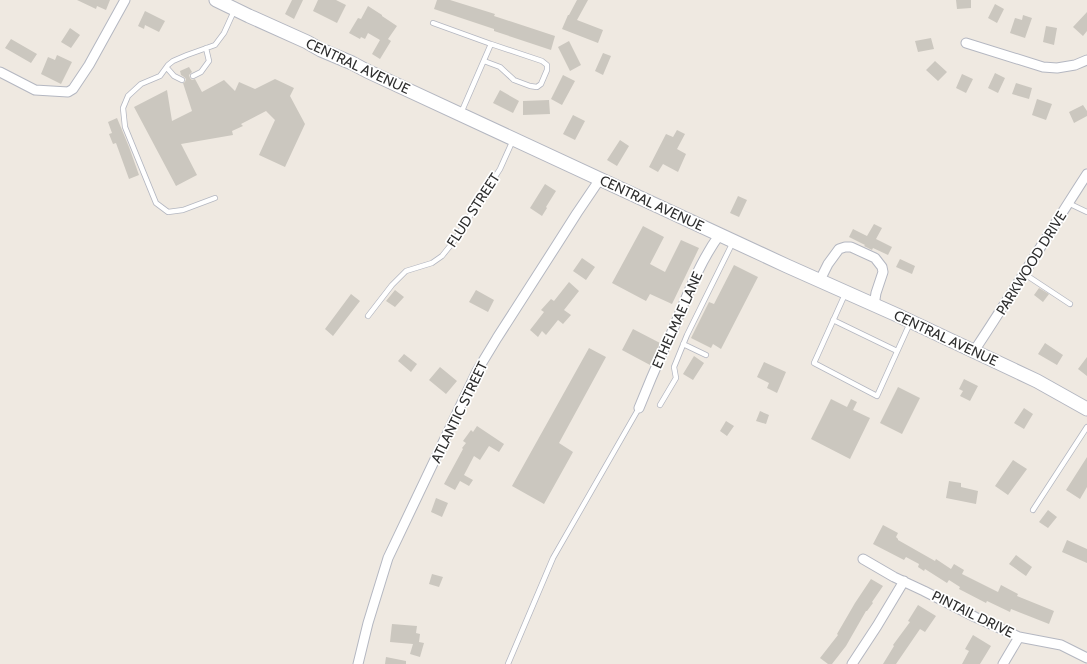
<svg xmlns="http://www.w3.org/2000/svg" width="1087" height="664" viewBox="0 0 1087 664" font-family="Cabin,sans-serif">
	<rect width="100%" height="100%" fill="#efe9e1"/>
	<path fill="#cbc7bf" d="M 77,0 L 110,0 L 106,10 L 97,6 L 96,9 Z
		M 292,0 L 303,0 L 294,19 L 285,14 Z
		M 318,0 L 336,0 L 346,5 L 337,23 L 313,11 Z
		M 437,0 L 450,0 L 495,14 L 494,16 L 555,36 L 551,50 L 494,31 L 494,29 L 434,9 Z
		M 577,0 L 588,0 L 577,20 L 603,30 L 598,43 L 562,29 L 568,15 L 569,15 Z
		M 956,0 L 971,0 L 971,8 L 957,9 Z
		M 995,4 L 1004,9 L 997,23 L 988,18 Z
		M 368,6 L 382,15 L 382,16 L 397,26 L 388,39 L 391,41 L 380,59 L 372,54 L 380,40 L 368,33 L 365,39 L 361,37 L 360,39 L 349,33 L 358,18 L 361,19 Z
		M 145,11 L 165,21 L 159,32 L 145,25 L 144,29 L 138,26 Z
		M 1087,12 L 1087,31 L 1083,36 L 1073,27 Z
		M 1023,15 L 1032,18 L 1025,38 L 1010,33 L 1015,18 L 1022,20 Z
		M 1046,26 L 1057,28 L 1054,45 L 1043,42 Z
		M 70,28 L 80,35 L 71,48 L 61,42 Z
		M 931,38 L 934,49 L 918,52 L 915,41 Z
		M 11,39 L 37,54 L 31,63 L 5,48 Z
		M 569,41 L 581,65 L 570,71 L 558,47 Z
		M 603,53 L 611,56 L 603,75 L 595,71 Z
		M 57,55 L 72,62 L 61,84 L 41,74 L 48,57 L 55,60 Z
		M 935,61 L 947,72 L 938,81 L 926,70 Z
		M 189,67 L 192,72 L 189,75 L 190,78 L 192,80 L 195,79 L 202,92 L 224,80 L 235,91 L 239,82 L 255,89 L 275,79 L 294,88 L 290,96 L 305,124 L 285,167 L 259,155 L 275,120 L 266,111 L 241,124 L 243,126 L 232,131 L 233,135 L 181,144 L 197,175 L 176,186 L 134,107 L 167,90 L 172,121 L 192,111 L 183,83 L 185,82 L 186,79 L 184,77 L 181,75 L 180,71 Z
		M 995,73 L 1005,78 L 998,93 L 988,88 Z
		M 962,74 L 973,79 L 966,93 L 956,88 Z
		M 563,75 L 575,81 L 562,105 L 551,99 Z
		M 1016,83 L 1032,88 L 1029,99 L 1012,94 Z
		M 500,90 L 519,101 L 513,113 L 493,103 Z
		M 1037,99 L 1052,104 L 1046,120 L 1032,115 Z
		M 549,100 L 550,114 L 523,115 L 523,101 Z
		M 1083,105 L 1087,111 L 1087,116 L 1074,123 L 1069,112 Z
		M 573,115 L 585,121 L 575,140 L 563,134 Z
		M 117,118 L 129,147 L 139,175 L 129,179 L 116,143 L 113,144 L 109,134 L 112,133 L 108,122 Z
		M 677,130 L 685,134 L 677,149 L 686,154 L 678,172 L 663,164 L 658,172 L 649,167 L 666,134 L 673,137 Z
		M 620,140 L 629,146 L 617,166 L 607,160 Z
		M 545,184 L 556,191 L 546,207 L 547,208 L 542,216 L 530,208 Z
		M 738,196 L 747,200 L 739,217 L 730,213 Z
		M 874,224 L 882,228 L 876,239 L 892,247 L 888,255 L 873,248 L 872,250 L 864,246 L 865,245 L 849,237 L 853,229 L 867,236 Z
		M 643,226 L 664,237 L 650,264 L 665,272 L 681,240 L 699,248 L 672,304 L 650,294 L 646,301 L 612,283 Z
		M 582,258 L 595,267 L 586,280 L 573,271 Z
		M 900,259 L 915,266 L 912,274 L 896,267 Z
		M 734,265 L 758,277 L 721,349 L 713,344 L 711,348 L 691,338 L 709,302 L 714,304 Z
		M 569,282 L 579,291 L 564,310 L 571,315 L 563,324 L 558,320 L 546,335 L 542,331 L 538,337 L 530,330 L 544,312 L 541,310 L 551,299 L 554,301 Z
		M 1039,288 L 1049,294 L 1043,302 L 1034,295 Z
		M 395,290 L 404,297 L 395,307 L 386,301 Z
		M 476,290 L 494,300 L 488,312 L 469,302 Z
		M 351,294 L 360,301 L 333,336 L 325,329 Z
		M 633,329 L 660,343 L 650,365 L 622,350 Z
		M 1045,343 L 1063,355 L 1057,365 L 1038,354 Z
		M 589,348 L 606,357 L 559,443 L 573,452 L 544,504 L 512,486 Z
		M 404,354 L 417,364 L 411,372 L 398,361 Z
		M 694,356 L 704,363 L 693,380 L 683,374 Z
		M 1087,357 L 1087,376 L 1078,369 Z
		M 764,362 L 786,372 L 777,393 L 767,388 L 769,383 L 757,377 Z
		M 440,367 L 457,381 L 446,394 L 429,380 Z
		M 964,379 L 978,386 L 970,401 L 960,396 L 963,391 L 959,389 Z
		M 898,387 L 920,398 L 902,434 L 880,423 Z
		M 831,399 L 847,407 L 851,399 L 857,402 L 853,410 L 870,418 L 850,459 L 811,439 Z
		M 1024,408 L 1033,414 L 1024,429 L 1014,423 Z
		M 760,411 L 769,415 L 766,424 L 756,421 Z
		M 726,421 L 734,426 L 727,436 L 720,431 Z
		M 477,426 L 504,444 L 499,452 L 489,446 L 480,460 L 474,456 L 464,475 L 473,480 L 469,486 L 460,481 L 455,490 L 444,484 L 463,449 L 462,448 L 466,443 L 463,441 L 471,430 L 473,432 Z
		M 1087,457 L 1087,487 L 1080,499 L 1066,490 Z
		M 1013,460 L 1027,469 L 1008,495 L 995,486 Z
		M 949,481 L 961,483 L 961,487 L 978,491 L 976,504 L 946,498 Z
		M 436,498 L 448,503 L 442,517 L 431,512 Z
		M 1048,510 L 1057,517 L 1048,528 L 1039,522 Z
		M 883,525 L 898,533 L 896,537 L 898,539 L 898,540 L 935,561 L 936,559 L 951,569 L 954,564 L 964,570 L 962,574 L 998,592 L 1001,585 L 1018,594 L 1017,596 L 1054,611 L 1049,624 L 1011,609 L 1010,612 L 987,601 L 986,603 L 959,589 L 960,587 L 949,580 L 947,583 L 925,569 L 924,571 L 918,567 L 919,564 L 906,557 L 904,560 L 873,544 Z
		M 1067,540 L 1087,549 L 1087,563 L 1062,552 Z
		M 1016,555 L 1032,567 L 1026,576 L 1009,564 Z
		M 432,574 L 443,577 L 439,587 L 429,584 Z
		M 871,579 L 883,586 L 872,602 L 873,603 L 867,611 L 866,611 L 846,646 L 832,664 L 828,664 L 820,658 L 838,635 L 837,634 L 855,603 Z
		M 918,605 L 936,616 L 925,632 L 920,629 L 896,664 L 883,664 L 894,646 L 893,645 L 910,622 L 908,621 Z
		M 392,624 L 417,626 L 416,633 L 420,634 L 419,642 L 424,643 L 420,657 L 410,654 L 413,644 L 390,642 Z
		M 973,635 L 991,646 L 980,664 L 962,664 L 969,651 L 965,649 Z
		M 386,657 L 406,661 L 406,664 L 385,664 Z"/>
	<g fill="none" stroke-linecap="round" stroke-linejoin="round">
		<g stroke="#b4b7c1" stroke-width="6">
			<path id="lane" d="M 433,23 L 491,44
				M 167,68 L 174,76 L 182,80
				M 193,76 L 201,72 L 209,61 L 206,48
				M 461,113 L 491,44 L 542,61 L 547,65 L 547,70 L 541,84 L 537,87 L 530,86 L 514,80 L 500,67 L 484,61
				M 215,198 L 183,210 L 168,212 L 156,203 L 125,127 L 123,108 L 128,96 L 141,84 L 160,76 L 168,65 L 173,61 L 187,55 L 215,45 L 224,33 L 234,11
				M 1068,203 L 1087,212
				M 1023,273 L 1070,304
				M 846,292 L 814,363 L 877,396 L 910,323
				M 368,316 L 392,285 L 406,271 L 432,263 L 442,256 L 454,241 L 500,169 L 513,140
				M 833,320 L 897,351
				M 683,344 L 706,355
				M 660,405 L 676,378 L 674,367 L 687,335 L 733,242
				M 1033,510 L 1087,427
				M 508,664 L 553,558 L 639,408"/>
		</g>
		<g stroke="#b4b7c1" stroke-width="11">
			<path id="street" d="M 966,43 L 1043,67 L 1057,68 L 1075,65 L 1087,60
				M 0,72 L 35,90 L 68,92 L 73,89 L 89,65 L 125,0
				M 820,280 L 828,264 L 839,249 L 845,247 L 851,247 L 875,258 L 882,267 L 883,272 L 876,293 L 874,305
				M 974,352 L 978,345 C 1015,289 1050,231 1087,174
				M 639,408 C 647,388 655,369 664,349 C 665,346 667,344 668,341 C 684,305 696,267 720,234
				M 863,559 L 894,577 L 924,591 L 975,617 L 1019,637 L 1061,645 L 1087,658
				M 358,664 L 368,623 L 388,558 L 477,371 L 497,338 L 556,246 L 577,213 L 600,179
				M 852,664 L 877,626 L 904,581
				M 1003,664 L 1019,637"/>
		</g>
		<g stroke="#b4b7c1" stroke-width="15">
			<path id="secondary" d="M 216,0 L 249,16 L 307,42 L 321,50 L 352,63 L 367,71 L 787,266 L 897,315 L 1037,381 L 1087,409"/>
		</g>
		<use href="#lane" stroke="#fff" stroke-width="4.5"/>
		<use href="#street" stroke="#fff" stroke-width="9"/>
		<use href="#secondary" stroke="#fff" stroke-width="13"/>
	</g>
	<g text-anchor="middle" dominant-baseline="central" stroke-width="3.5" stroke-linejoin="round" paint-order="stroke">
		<g font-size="14" fill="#2e2e2e" stroke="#fff">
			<text transform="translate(358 66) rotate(25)">CENTRAL AVENUE</text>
			<text transform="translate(652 203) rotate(25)">CENTRAL AVENUE</text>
			<text transform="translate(473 210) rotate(-57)">FLUD STREET</text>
			<text transform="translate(1031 263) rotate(-58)">PARKWOOD DRIVE</text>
			<text transform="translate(677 320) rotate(-66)">ETHELMAE LANE</text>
			<text transform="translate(946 338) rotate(25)">CENTRAL AVENUE</text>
			<text transform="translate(459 412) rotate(-64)">ATLANTIC STREET</text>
			<text transform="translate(973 614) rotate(26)">PINTAIL DRIVE</text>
		</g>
	</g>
</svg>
